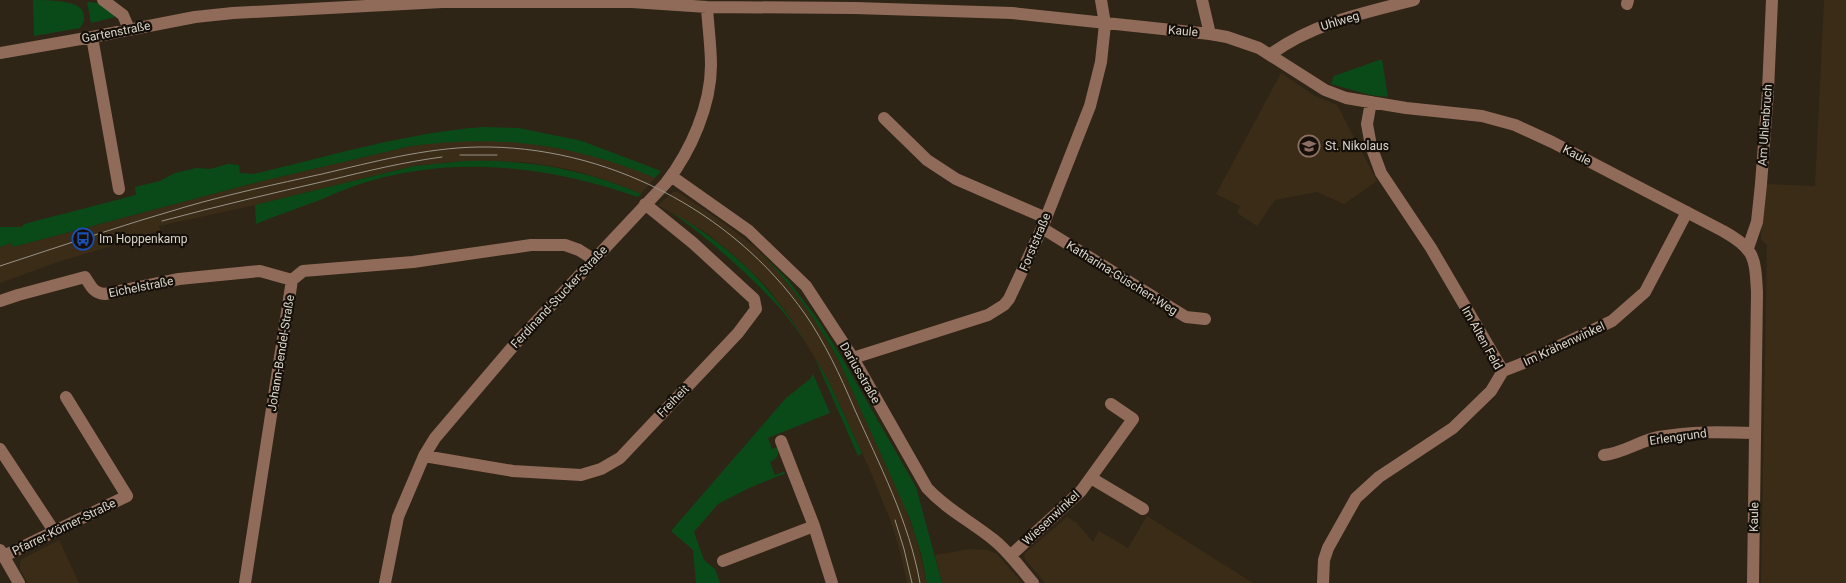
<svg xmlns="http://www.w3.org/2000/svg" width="1846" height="583" viewBox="0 0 1846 583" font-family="Roboto,sans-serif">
	<rect width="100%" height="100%" fill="#2f2516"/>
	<path fill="#3a2c17" d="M 1824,0 L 1846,0 L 1846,583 L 1761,583 L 1767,245 L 1761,240 L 1763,184 L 1815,186 Z
		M 1281,73 L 1315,96 L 1337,105 L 1377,181 L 1344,204 L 1317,192 L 1275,200 L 1257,226 L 1237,213 L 1240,206 L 1216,194 Z
		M 481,140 L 514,141 L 580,152 L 627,166 L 655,178 L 641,194 L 620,185 L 587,174 L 563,168 L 524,162 L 465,161 L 414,166 L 255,205 L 159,226 L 160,231 L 55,263 L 0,283 L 0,247 L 11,243 L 13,247 L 254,183 L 411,146 L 447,141 Z
		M 673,192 L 678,192 L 725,224 L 757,249 L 782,276 L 813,316 L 839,361 L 904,504 L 917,541 L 927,583 L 907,583 L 900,551 L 891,522 L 869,468 L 827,378 L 792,320 L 766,286 L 735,256 L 705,232 L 658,205 Z
		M 1147,516 L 1253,583 L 1045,583 L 1024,558 L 1025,553 L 1067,517 L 1077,523 L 1093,542 L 1099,531 L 1128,548 Z
		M 59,540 L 79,583 L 28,583 L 20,570 L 20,563 L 22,559 Z
		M 971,549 L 988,550 L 997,554 L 1022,583 L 942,583 L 935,555 Z"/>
	<path fill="#0a4a19" d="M 33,0 C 45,0 74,0 81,9 C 84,12 84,17 84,21 L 80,28 L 34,36 Z
		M 87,2 C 98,1 108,8 115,17 L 91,23 Z
		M 1382,59 L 1388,97 L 1370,95 L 1331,84 L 1334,76 Z
		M 483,127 L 519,128 L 582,141 L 661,171 L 655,178 C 574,144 498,134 411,146 L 254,183 L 13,247 L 11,243 L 0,247 L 0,227 L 22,227 L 24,224 L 136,195 L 135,187 L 160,181 L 175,173 L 196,168 L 210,169 L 228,164 L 239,165 L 240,173 L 254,174 C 330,156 405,133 483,127 Z
		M 465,161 C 526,159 585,169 641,194 L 638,197 C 552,167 458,155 370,181 C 352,186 336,193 320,200 C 299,208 277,215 256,224 L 255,205 L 414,166 Z
		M 671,212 C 730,245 770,285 806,342 C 796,329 786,314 775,303 C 743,269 709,239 671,212 Z
		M 757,249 L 788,280 L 816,317 L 841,356 L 916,487 L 942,583 L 927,583 L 921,554 L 910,519 L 839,361 C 817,320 790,283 757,249 Z
		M 815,358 L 827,378 L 862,453 L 858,456 Z
		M 813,374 L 830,413 L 768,438 L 772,449 L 778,447 C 779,455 777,459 770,462 L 775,475 L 783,472 L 786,473 L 749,488 L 718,504 L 694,532 L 704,560 L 715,569 L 720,583 L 696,583 L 693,550 L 671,531 L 786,398 L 810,379 Z"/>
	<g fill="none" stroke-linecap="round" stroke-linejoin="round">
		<path stroke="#916b59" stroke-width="12" d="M 103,0 L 123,15 L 129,29
			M 1202,0 L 1210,34
			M 1627,4 L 1628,0
			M 92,37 L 119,189
			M 0,53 L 92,37 L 195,17 L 233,13 L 442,2 L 632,2 L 707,7 L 855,8 L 1012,13 L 1210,34 L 1227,37 L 1259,48 L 1325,90 L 1346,98 L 1406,108 L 1482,116 L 1515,125 L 1552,142 L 1723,231 C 1755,249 1755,257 1757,292 L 1753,583
			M 1271,54 C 1313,23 1364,13 1414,0
			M 884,118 L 927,160 L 956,179 L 1046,218
			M 671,176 L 749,231 L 806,286 L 853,358 L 927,488 C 946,509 972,522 994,540 C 1009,552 1021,569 1033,583
			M 1042,228 L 1186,317 L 1205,319
			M 1748,248 L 1757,222 L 1761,184 L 1768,91 L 1772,0
			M 0,301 L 18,295 L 85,277 C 91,286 93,293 105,294 L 179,279 L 260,271 L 292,280
			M 853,358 L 988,315 L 1004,305 L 1009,299 L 1042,228 L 1090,106 L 1101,62 L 1105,24 L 1101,0
			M 1503,371 L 1521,364 L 1612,321 L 1645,292 L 1687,212
			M 781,441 L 814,526
			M 0,449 L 54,531
			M 1604,455 C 1623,453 1639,441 1659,437 C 1691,431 1723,432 1755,433
			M 424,456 L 513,471 L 581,475 L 601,469 L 620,458 L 738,333 L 756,309 L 754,299 L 693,243 L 645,204
			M 1091,478 L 1143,509
			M 0,550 L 19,583
			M 4,556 L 127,496 L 66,397
			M 1010,556 L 1081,491 L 1133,419 L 1111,404
			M 723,561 L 814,526 L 832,583
			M 245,583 L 292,280 L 303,271 L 413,262 L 531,245 L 565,245 L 579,250 L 593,259
			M 385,583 L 398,517 L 424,456 L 435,438 L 515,344 L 666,183 C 691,151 711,105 711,65 C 711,46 708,26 707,7
			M 1323,583 L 1324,560 L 1328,548 L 1356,498 L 1379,477 L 1453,428 L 1491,391 L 1503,371 L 1431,248 L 1381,173 L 1371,146 L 1367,124 L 1371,102"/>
		<path stroke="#9a9387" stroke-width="1" d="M 460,155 L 497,155
			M 162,221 C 218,206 273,193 330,180 C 367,171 404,162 442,157
			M 0,266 C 61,246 123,225 185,207 C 230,194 276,184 322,174 C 373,162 425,148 478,147 C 605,145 732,210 805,314 C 825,343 840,375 854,408 C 879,464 909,521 920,583
			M 895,520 L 904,549 L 912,583"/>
	</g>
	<defs>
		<g id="school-ring" transform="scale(1.125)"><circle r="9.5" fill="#140f09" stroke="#8d6e63" stroke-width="1.5"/><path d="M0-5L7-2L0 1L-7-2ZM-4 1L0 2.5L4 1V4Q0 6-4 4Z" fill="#8d6e63"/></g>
		<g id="bus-ring" transform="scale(1.125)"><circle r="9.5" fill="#140f09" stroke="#1a4fb4" stroke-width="1.5"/><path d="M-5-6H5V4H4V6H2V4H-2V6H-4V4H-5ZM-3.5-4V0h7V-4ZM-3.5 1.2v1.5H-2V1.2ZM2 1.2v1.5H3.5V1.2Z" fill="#1a4fb4"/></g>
	</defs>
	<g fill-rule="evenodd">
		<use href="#school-ring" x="1309" y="146"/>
		<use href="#bus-ring" x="83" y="239"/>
	</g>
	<g text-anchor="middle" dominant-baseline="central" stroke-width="4.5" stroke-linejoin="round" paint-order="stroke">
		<g font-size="12" fill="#dad4ca" stroke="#140f09">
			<text transform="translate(1340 21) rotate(-17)">Uhlweg</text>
			<text transform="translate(1183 31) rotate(5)">Kaule</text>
			<text transform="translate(116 32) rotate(-11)">Gartenstraße</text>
			<text transform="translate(1765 125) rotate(-86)">Am Uhlenbruch</text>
			<text transform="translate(1577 155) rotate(27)">Kaule</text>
			<text transform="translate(1035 242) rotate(-67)">Forststraße</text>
			<text transform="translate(1122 278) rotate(32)">Katharina-Güschen-Weg</text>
			<text transform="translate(141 287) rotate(-11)">Eichelstraße</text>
			<text transform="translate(559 297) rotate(-47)">Ferdinand-Stucker-Straße</text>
			<text transform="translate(1482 338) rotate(61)">Im Alten Feld</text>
			<text transform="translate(1564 344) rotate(-25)">Im Krähenwinkel</text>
			<text transform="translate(281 353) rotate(-81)">Johann-Bendel-Straße</text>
			<text transform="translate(860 373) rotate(60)">Dariusstraße</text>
			<text transform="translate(673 401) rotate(-46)">Freiheit</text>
			<text transform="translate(1678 437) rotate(-8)">Erlengrund</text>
			<text transform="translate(1754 517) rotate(-89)">Kaule</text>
			<text transform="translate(1051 518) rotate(-43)">Wiesenwinkel</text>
			<text transform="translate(64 527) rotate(-26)">Pfarrer-Körner-Straße</text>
		</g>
		<g font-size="12" fill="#dad4ca" stroke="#140f09" text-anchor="start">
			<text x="1325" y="146">St. Nikolaus</text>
			<text x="99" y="239">Im Hoppenkamp</text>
		</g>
	</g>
</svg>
